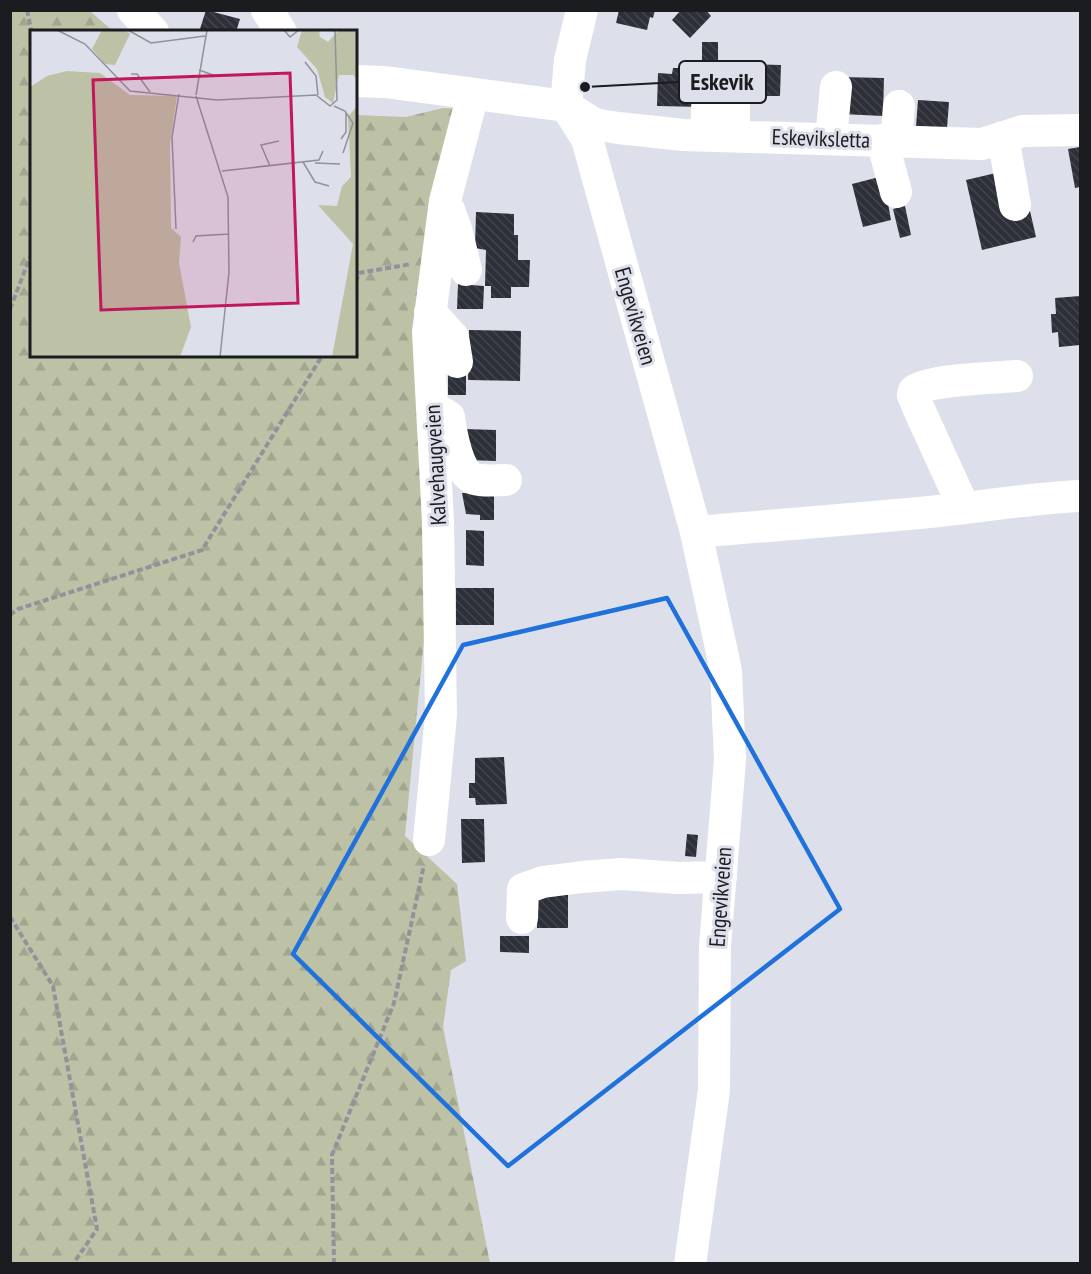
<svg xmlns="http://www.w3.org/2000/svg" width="1091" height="1274" viewBox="0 0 1091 1274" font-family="'PT Sans Narrow',sans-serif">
	<defs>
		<pattern id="forest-firs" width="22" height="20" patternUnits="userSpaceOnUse" patternTransform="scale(1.5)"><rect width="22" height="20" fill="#bdc1a6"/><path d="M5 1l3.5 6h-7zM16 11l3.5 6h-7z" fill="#a2a58f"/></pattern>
		<pattern id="building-back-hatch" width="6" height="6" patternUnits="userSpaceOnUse" patternTransform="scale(1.5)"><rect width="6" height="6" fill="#2e3039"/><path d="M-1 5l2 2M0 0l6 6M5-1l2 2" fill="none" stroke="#43454d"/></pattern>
	</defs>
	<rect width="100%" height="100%" fill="#dde0eb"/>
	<path fill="url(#forest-firs)" d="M 10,11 L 90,11 L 113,31 L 32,32 L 32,356 L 356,356 L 356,115 L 406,117 L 443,108 L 462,109 L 423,497 L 426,619 L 405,836 L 457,884 L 466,961 L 451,970 L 443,1027 L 490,1263 L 11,1263 Z"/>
	<path fill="url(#building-back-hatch)" d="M 206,10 L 240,19 L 236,32 L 199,32 Z
		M 619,10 L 655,10 L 653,18 L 650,17 L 647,30 L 616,23 Z
		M 681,10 L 706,10 L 711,16 L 690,38 L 672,20 Z
		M 702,42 L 718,42 L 718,76 L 704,107 L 657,106 L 658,73 L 672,74 L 673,68 L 690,68 L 690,74 L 702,74 Z
		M 743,64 L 781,65 L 780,96 L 763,96 L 762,99 L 756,99 L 756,95 L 742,95 Z
		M 842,77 L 884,78 L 883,116 L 841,114 Z
		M 918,100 L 949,102 L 947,128 L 916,126 Z
		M 1080,147 L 1080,187 L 1075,188 L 1068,149 Z
		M 996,173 L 1006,216 L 1030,211 L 1036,237 L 982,250 L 966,180 Z
		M 883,176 L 891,220 L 863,227 L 852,184 Z
		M 905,206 L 911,235 L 900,238 L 893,209 Z
		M 476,212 L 514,214 L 514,235 L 518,235 L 518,260 L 530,260 L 529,287 L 511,287 L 511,298 L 491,298 L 491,286 L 485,286 L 486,250 L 475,248 Z
		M 458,284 L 484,286 L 483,309 L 457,309 Z
		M 1080,296 L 1080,345 L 1059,347 L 1058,332 L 1052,333 L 1051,314 L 1056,314 L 1055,298 Z
		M 469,330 L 521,331 L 520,381 L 468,380 Z
		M 448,369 L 466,369 L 466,395 L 448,395 Z
		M 465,429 L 496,430 L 496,461 L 465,460 Z
		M 462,493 L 494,494 L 494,520 L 480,520 L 480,515 L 466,514 Z
		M 466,530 L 484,531 L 484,566 L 466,565 Z
		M 456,588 L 494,588 L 494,625 L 456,625 Z
		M 504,757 L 507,804 L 476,805 L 475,798 L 469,798 L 469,783 L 475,783 L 475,758 Z
		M 461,819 L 484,819 L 485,862 L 462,863 Z
		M 687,834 L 698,835 L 696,857 L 685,856 Z
		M 537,893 L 568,894 L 568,928 L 537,928 Z
		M 500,936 L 529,936 L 529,953 L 500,952 Z"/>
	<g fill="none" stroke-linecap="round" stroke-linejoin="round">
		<path stroke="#91939b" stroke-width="4" stroke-dasharray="6 3" stroke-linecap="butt" d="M 27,10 L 32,34
			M 356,282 L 359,273 L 411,264
			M 10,309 L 32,252
			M 10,615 L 18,609 L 202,550 L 322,356
			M 10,917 L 53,986 L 97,1229 L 73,1264
			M 334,1264 L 332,1155 L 394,1003 L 424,865"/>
		<path stroke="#fff" stroke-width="32" d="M 133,10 L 153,32
			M 267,10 L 281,32
			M 356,81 L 385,82 L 566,106 L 594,124 L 618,128 L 684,135 L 982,144 L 1023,131 L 1080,130
			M 566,106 L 587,139 L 696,532 L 726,671 L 730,760 L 715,946 L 714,1090 L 690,1264
			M 566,106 L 570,60 L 582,10
			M 706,135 L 708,86
			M 734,136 L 734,100
			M 1003,137 L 1015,205
			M 831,139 L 836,87
			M 882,140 L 896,192
			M 896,141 L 899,106
			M 449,210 L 456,229 L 466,270
			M 430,312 L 453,337 L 457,362
			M 443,413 L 449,417 C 451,432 458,472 472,478 C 481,482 496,480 506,480
			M 964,508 L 917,405 L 913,395 L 914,391 C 930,379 995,378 1017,376
			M 696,532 C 777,525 858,519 939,511 C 986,506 1033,498 1080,496
			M 429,840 L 441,715 L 438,522 L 428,332 L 445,201 L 473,94
			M 522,918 L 523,889 L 543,882 L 582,877 L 622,874 L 678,878 L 721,877"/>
	</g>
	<path fill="none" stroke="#1f71db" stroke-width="4.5" stroke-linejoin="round" d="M 667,598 L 840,909 L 508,1166 L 293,954 L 463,645 Z"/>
	<g text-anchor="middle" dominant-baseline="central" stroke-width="6" stroke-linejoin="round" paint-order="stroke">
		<g font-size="22" fill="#1b1c20" stroke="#dde0eb">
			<text transform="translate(821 138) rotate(2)">Eskeviksletta</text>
			<text transform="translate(636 316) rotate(74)">Engevikveien</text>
			<text transform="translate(435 465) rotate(-93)">Kalvehaugveien</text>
			<text transform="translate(720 897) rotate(-86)">Engevikveien</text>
		</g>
	</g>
	<g transform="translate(30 30)">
		<rect width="327" height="327" fill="#dde0eb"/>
		<path d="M 72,0 L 96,0 L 100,4 L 85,35 L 75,34 L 62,19 ZM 272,0 L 289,0 L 290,7 L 298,12 L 309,0 L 327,0 L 327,49 L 323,45 L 309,45 L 303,73 L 295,67 L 287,39 L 267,17 ZM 37,41 L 70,43 L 100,65 L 147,66 L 140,114 L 141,198 L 151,207 L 149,233 L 161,297 L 150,327 L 0,327 L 0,57 L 17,46 ZM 327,76 L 327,327 L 302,327 L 323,214 L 288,175 L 307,176 L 312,156 L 321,147 L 318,87 Z" fill="#bdc1a6"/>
		<path fill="none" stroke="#8f929a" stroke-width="1.5" d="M 27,0 L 55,14 L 100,61 L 187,70 L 286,65 L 300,76 L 307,70 L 305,0M 98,0 L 121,13 L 175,6M 254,0 L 260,7 L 269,0M 275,32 L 286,46 L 288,65M 169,40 L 186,46M 101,44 L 107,44 L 120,62M 166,65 L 177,0M 166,66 L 198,167 L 199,242 L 190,327M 304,76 L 315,81 L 323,93 L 313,123M 311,109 L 316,102 L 316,82M 273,132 L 285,152 L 299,156M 285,133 L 310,134M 240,136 L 231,115 L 249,111M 192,141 L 289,130 L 293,121M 146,199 L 142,107 L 149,64M 163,212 L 166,206 L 199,204"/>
		<path fill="#c2185b" fill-opacity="0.15" stroke="#c2185b" stroke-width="3" d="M 260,43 L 268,273 L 71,280 L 63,50 Z"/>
		<rect width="327" height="327" fill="none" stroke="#1b1c20" stroke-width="3"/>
	</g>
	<path fill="none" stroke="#1b1c20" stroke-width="2" d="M585 87L679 82"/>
	<circle fill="#1b1c20" stroke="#dde0eb" stroke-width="2" cx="585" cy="87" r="6"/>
	<rect fill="#dde0eb" stroke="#1b1c20" stroke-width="2" x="679" y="61" width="87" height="42" rx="6"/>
	<g font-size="24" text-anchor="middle" font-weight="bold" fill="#1b1c20">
		<text x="722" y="90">Eskevik</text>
	</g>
	<rect width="1091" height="1274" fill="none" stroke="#1b1c20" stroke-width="24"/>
</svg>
